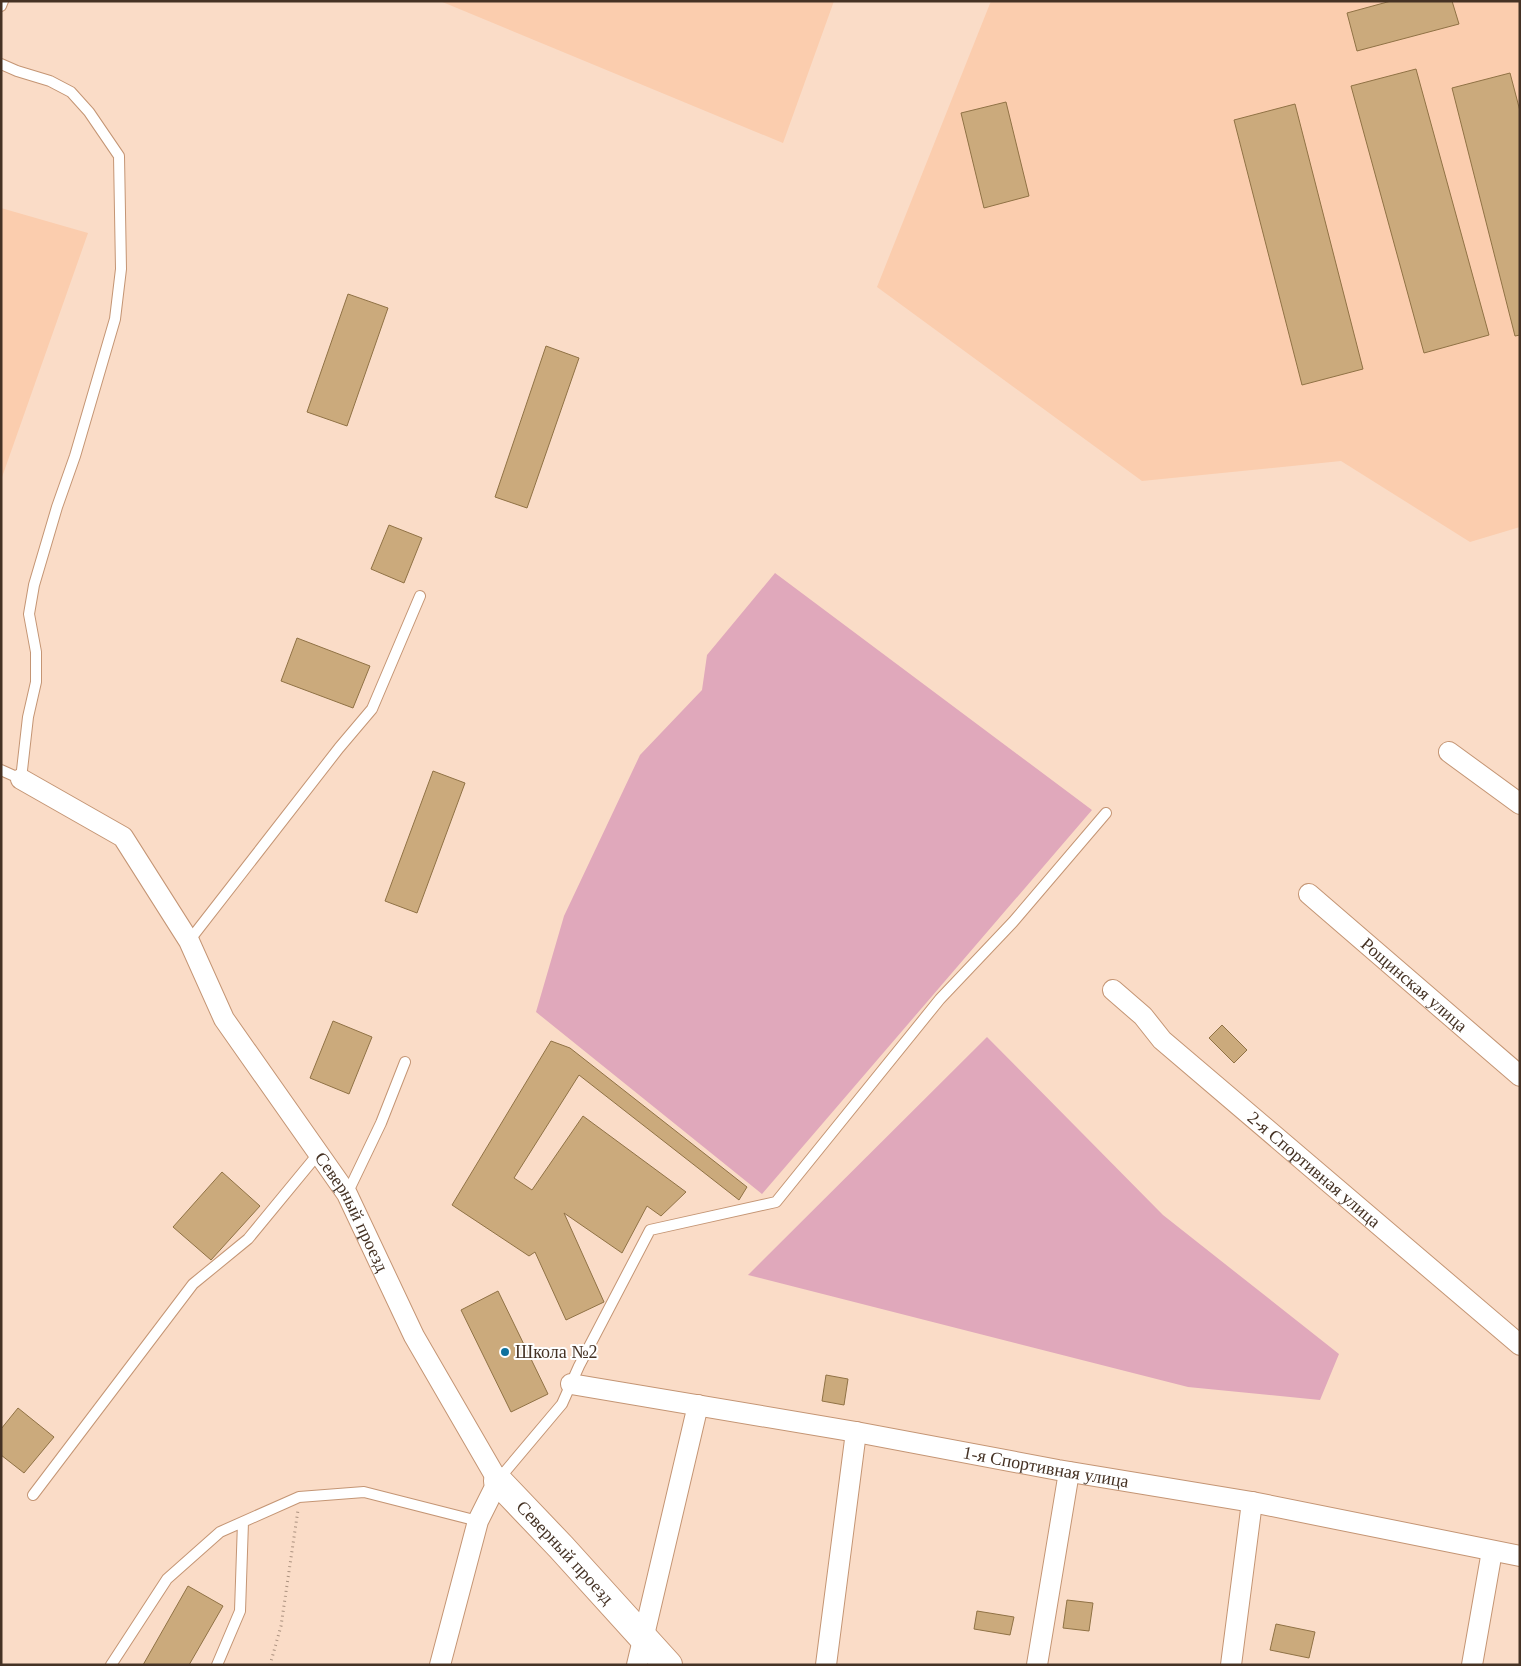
<svg xmlns="http://www.w3.org/2000/svg" width="1521" height="1666" viewBox="0 0 1521 1666" font-family="'Times New Roman',serif">
	<rect width="100%" height="100%" fill="#fadcc7"/>
	<path fill="#fbcdae" d="M 440,1 L 834,1 L 783,143 Z
		M 991,1 L 1520,1 L 1520,527 L 1470,542 L 1341,461 L 1142,481 L 877,287 Z
		M 1,208 L 88,233 L 1,480 Z"/>
	<path fill="#e0a8bb" d="M 775,573 L 1092,810 L 762,1194 L 536,1012 L 564,916 L 640,755 L 702,690 L 707,655 Z
		M 987,1037 L 1163,1215 L 1339,1354 L 1320,1400 L 1188,1387 L 748,1275 Z"/>
	<path fill="#cbaa7c" stroke="#907245" d="M 1391,1 L 1452,1 L 1459,24 L 1357,51 L 1347,13 Z
		M 1416,69 L 1489,335 L 1424,353 L 1351,86 Z
		M 1510,73 L 1520,111 L 1520,335 L 1515,336 L 1452,88 Z
		M 1006,102 L 1029,196 L 984,208 L 961,113 Z
		M 1295,104 L 1363,369 L 1302,385 L 1234,120 Z
		M 348,294 L 388,308 L 347,426 L 307,412 Z
		M 546,346 L 579,358 L 527,508 L 495,497 Z
		M 389,525 L 422,538 L 404,583 L 371,569 Z
		M 297,638 L 370,666 L 353,708 L 281,681 Z
		M 433,771 L 465,783 L 417,913 L 385,901 Z
		M 333,1021 L 372,1037 L 349,1094 L 310,1078 Z
		M 1222,1025 L 1247,1050 L 1234,1063 L 1209,1038 Z
		M 551,1041 L 570,1048 L 747,1187 L 739,1200 L 579,1075 L 514,1178 L 532,1190 L 583,1116 L 686,1192 L 661,1216 L 647,1206 L 622,1253 L 564,1213 L 604,1302 L 566,1320 L 535,1252 L 529,1256 L 452,1205 Z
		M 222,1172 L 260,1206 L 211,1260 L 173,1227 Z
		M 498,1291 L 548,1394 L 511,1412 L 461,1310 Z
		M 826,1375 L 848,1379 L 844,1405 L 822,1401 Z
		M 18,1408 L 54,1437 L 24,1473 L 1,1455 L 1,1429 Z
		M 188,1586 L 223,1606 L 189,1665 L 143,1665 Z
		M 1067,1600 L 1093,1603 L 1089,1631 L 1063,1628 Z
		M 977,1611 L 1014,1617 L 1010,1635 L 974,1629 Z
		M 1276,1624 L 1315,1632 L 1309,1658 L 1270,1650 Z"/>
	<g fill="none" stroke-linecap="round" stroke-linejoin="round">
		<g stroke="#c49574" stroke-width="12">
			<path id="lane" d="M 1,6 L 3,1
				M 1,64 L 17,71 L 50,81 L 71,92 L 89,112 L 119,156 L 121,269 L 115,319 L 75,456 L 57,507 L 34,585 L 29,614 L 36,652 L 36,682 L 28,717 L 21,779 L 1,770
				M 189,941 L 339,748 L 372,709 L 420,596
				M 347,1194 L 381,1123 L 405,1062
				M 498,1480 L 562,1404 L 579,1366 L 650,1230 L 776,1202 L 940,999 L 1013,922 L 1106,813
				M 33,1495 L 193,1284 L 248,1239 L 318,1154
				M 111,1665 L 167,1579 L 220,1532 L 299,1497 L 364,1492 L 478,1521
				M 217,1665 L 240,1611 L 243,1522"/>
		</g>
		<g stroke="#c49574" stroke-width="22">
			<g id="street">
				<path d="M 1449,752 L 1520,804"/>
				<path id="s1" d="M 21,779 L 123,837 L 189,941 L 224,1019 L 347,1194 L 414,1336 L 498,1481 L 478,1521 L 440,1665"/>
				<path id="s2" d="M 1309,894 L 1520,1076"/>
				<path id="s3" d="M 1113,990 L 1143,1016 L 1162,1040 L 1520,1345"/>
				<path id="s4" d="M 571,1384 L 856,1432 L 1058,1470 L 1252,1502 L 1520,1556"/>
				<path d="M 637,1665 L 698,1405"/>
				<path d="M 826,1665 L 856,1432"/>
				<path d="M 1037,1665 L 1069,1472"/>
				<path d="M 1231,1665 L 1252,1502"/>
				<path d="M 1472,1665 L 1492,1551"/>
			</g>
		</g>
		<g stroke="#c49574" stroke-width="30">
			<g id="secondary">
				<path id="s5" d="M 498,1481 L 561,1547 L 668,1665"/>
			</g>
		</g>
		<path stroke="#ab917f" stroke-width="3" stroke-dasharray="1 4" stroke-linecap="butt" d="M 270,1665 L 281,1626 L 298,1510"/>
		<use href="#lane" stroke="#fff" stroke-width="10"/>
		<use href="#street" stroke="#fff" stroke-width="20"/>
		<use href="#secondary" stroke="#fff" stroke-width="28"/>
	</g>
	<circle fill="#0f719e" stroke="#fff" stroke-width="2" cx="505" cy="1352" r="5"/>
	<g text-anchor="middle" dominant-baseline="central" stroke-width="4" stroke-linejoin="round" paint-order="stroke">
		<g font-size="18" fill="#453224" stroke="#fff">
			<text stroke="none"><textPath href="#s2" startOffset="139">Рощинская улица</textPath></text>
			<text stroke="none"><textPath href="#s3" startOffset="270">2-я Спортивная улица</textPath></text>
			<text stroke="none"><textPath href="#s1" startOffset="558">Северный проезд</textPath></text>
			<text stroke="none"><textPath href="#s4" startOffset="482">1-я Спортивная улица</textPath></text>
			<text stroke="none"><textPath href="#s5" startOffset="98">Северный проезд</textPath></text>
		</g>
		<g font-size="18" fill="#453224" stroke="#fff" text-anchor="start">
			<text x="515" y="1352">Школа №2</text>
		</g>
	</g>
	<rect width="1521" height="1666" fill="none" stroke="#453224" stroke-width="5"/>
</svg>
